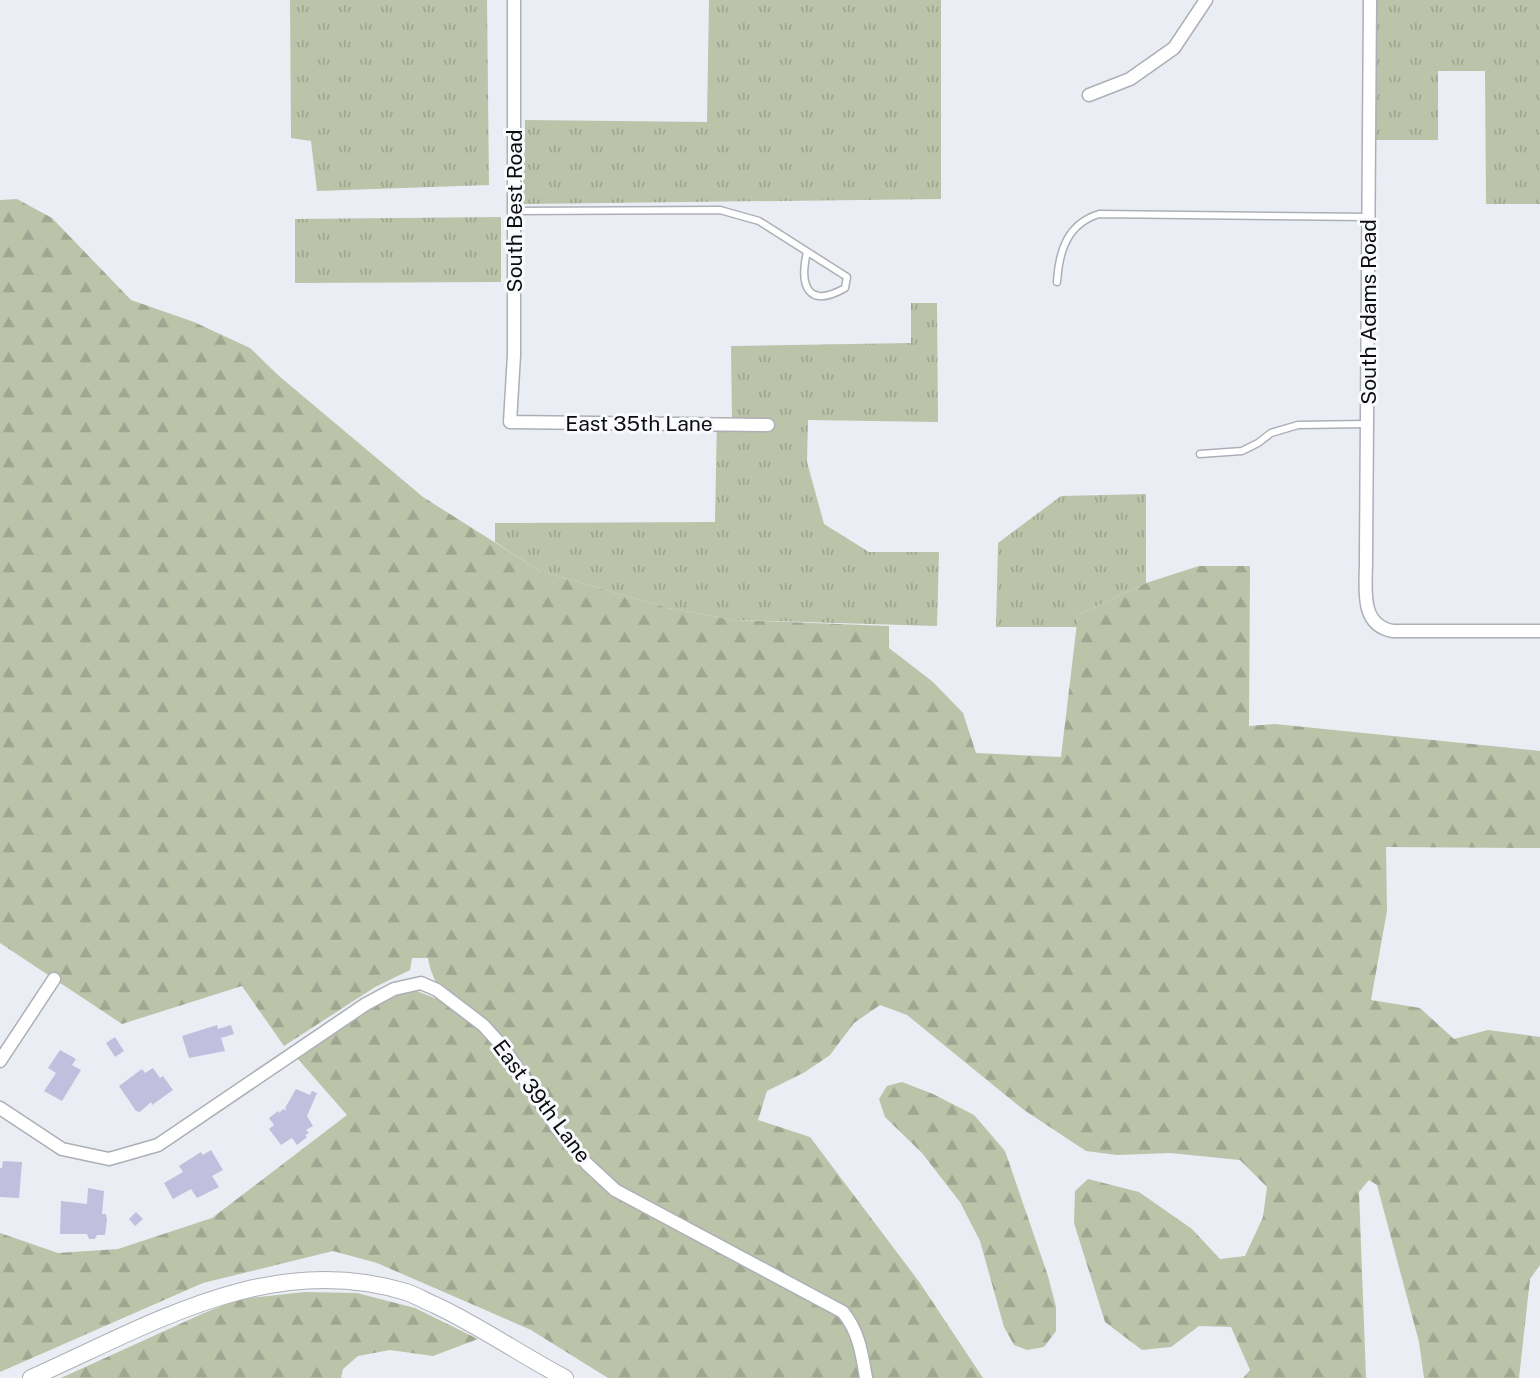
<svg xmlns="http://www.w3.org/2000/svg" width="1540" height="1378" viewBox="0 0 1540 1378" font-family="'Public Sans',sans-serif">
	<defs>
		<pattern id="grass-tufts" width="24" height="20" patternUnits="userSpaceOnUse" patternTransform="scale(1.75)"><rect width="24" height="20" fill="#bbc3a9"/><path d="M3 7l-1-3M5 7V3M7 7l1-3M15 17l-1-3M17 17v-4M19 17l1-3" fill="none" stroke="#a0a690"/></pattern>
		<pattern id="forest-firs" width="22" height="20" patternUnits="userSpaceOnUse" patternTransform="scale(1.75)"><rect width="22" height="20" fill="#bbc3a9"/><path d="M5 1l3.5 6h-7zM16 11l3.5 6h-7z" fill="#a0a690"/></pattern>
	</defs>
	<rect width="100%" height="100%" fill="#ebedf5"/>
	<path fill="url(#grass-tufts)" d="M 290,0 L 487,0 L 489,185 L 317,191 L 311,141 L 291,138 Z
		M 709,0 L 941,0 L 941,199 L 523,204 L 525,120 L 707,122 Z
		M 1376,0 L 1540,0 L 1540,204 L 1486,204 L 1485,71 L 1438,71 L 1438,140 L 1376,140 Z
		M 501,217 L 501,282 L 295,283 L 295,219 Z
		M 911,303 L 937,303 L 938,422 L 808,420 L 807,462 L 824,524 L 869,552 L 939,552 L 937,626 L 734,620 L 668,608 L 540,571 L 495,542 L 495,523 L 715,522 L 717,418 L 732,418 L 731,346 L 911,343 Z
		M 1146,494 L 1146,583 L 1078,615 L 1077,627 L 996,627 L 998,543 L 1061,496 Z"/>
	<path fill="url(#forest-firs)" d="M 17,199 L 52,218 L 131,300 L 194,322 L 250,348 L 279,376 L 423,497 L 540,571 L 668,608 L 734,620 L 889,626 L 889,648 L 933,682 L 963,713 L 976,753 L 1061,757 L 1078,615 L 1146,583 L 1199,566 L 1250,566 L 1249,726 L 1275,724 L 1540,751 L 1540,848 L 1386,847 L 1387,911 L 1371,1000 L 1420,1008 L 1454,1039 L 1488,1030 L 1540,1037 L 1540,1265 L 1530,1279 L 1519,1378 L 1424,1378 L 1419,1342 L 1377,1185 L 1369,1180 L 1359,1192 L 1366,1378 L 1243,1378 L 1250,1370 L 1231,1327 L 1199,1326 L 1171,1347 L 1142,1350 L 1105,1322 L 1074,1223 L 1075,1191 L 1088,1179 L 1139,1192 L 1192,1229 L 1220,1259 L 1245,1256 L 1263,1217 L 1267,1187 L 1240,1160 L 1170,1153 L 1117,1155 L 1086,1151 L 1024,1110 L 907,1015 L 880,1005 L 854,1023 L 830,1055 L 805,1072 L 767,1091 L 758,1120 L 810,1137 L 920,1283 L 983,1378 L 608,1378 L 531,1330 L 377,1263 L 333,1251 L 203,1283 L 0,1372 L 0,1233 L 58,1253 L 118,1249 L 212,1218 L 347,1115 L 297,1058 L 393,995 L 414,990 L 442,1001 C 439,985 430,974 428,958 L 412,958 L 410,970 L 375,987 L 284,1046 L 242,986 L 122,1024 L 0,943 L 0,200 Z
		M 902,1082 L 933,1094 L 974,1115 L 1005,1151 L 1048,1276 L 1056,1307 L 1056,1331 L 1044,1347 L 1027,1350 L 1014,1345 L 1004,1327 L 980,1241 L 960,1202 L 922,1153 L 885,1117 L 879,1099 L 887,1086 Z
		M 305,1292 L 357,1293 L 415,1308 L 478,1339 L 433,1356 L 390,1350 L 358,1356 L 343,1369 L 341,1378 L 61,1378 L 204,1313 L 239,1299 Z"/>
	<path fill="#c1bede" d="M 217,1025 L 218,1029 L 231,1025 L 234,1034 L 221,1038 L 225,1051 L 189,1058 L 182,1036 Z
		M 115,1037 L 124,1051 L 115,1057 L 106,1043 Z
		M 60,1050 L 76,1059 L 72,1065 L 81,1070 L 62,1101 L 44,1091 L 56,1073 L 48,1068 Z
		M 153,1068 L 160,1078 L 163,1076 L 173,1090 L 152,1105 L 151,1102 L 140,1112 L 136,1111 L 119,1086 L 142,1069 L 145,1073 Z
		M 296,1089 L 310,1095 L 312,1091 L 317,1093 L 307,1116 L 313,1126 L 306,1130 L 309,1133 L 305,1135 L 307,1137 L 297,1145 L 292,1138 L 281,1145 L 269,1129 L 274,1125 L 269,1118 L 278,1111 L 279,1113 L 283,1109 L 287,1111 L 285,1108 Z
		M 211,1150 L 223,1170 L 212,1176 L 219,1187 L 197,1198 L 191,1189 L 173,1199 L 164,1183 L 183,1172 L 179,1166 L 201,1152 L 203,1155 Z
		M 3,1161 L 22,1162 L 19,1198 L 0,1197 L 0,1168 L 2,1168 Z
		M 88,1188 L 104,1191 L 102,1214 L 106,1214 L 107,1219 L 105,1235 L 97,1235 L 95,1239 L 89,1239 L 87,1234 L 60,1234 L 61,1201 L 87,1204 Z
		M 136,1212 L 143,1219 L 135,1226 L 129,1219 Z"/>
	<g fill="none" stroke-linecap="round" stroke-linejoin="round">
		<g stroke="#adafb7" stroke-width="9">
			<path id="service" d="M 514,211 L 720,210 L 759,221 L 847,277 L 845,288 C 808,309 799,286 807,252
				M 1057,282 C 1059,251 1067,224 1099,214 L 1368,217
				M 1200,454 L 1242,451 L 1258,443 L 1271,433 L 1298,425 L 1367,424"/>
		</g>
		<g stroke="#adafb7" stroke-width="15">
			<path id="minor" d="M 514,0 L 514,355 L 510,422 L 768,425
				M 1370,0 L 1366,555 C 1367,583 1357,625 1393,631 L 1540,631
				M 1089,95 L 1130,79 L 1174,48 L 1206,0
				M 0,1061 L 54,979
				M 0,1108 L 62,1149 L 109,1159 L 158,1145 L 366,1004 L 394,989 L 421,983 L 437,990 L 483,1025 L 503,1047 L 560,1132 L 587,1164 L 615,1190 L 843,1312 C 859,1332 862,1354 866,1378"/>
		</g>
		<g stroke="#adafb7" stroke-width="18">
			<path id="tertiary" d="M 31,1378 C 150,1325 271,1250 406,1292 C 416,1295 425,1301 435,1305 C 480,1326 521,1355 565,1378"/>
		</g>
		<use href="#service" stroke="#fff" stroke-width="6"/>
		<use href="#minor" stroke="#fff" stroke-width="12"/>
		<use href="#tertiary" stroke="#fff" stroke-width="16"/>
	</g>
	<g text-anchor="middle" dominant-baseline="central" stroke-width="6" stroke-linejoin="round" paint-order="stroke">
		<g font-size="21" fill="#0d0d10" stroke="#f9fafe">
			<text transform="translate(514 211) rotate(-90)">South Best Road</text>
			<text transform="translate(1368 312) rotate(-90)">South Adams Road</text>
			<text x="639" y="423">East 35th Lane</text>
			<text transform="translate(542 1101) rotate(53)">East 39th Lane</text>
		</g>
	</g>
</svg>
